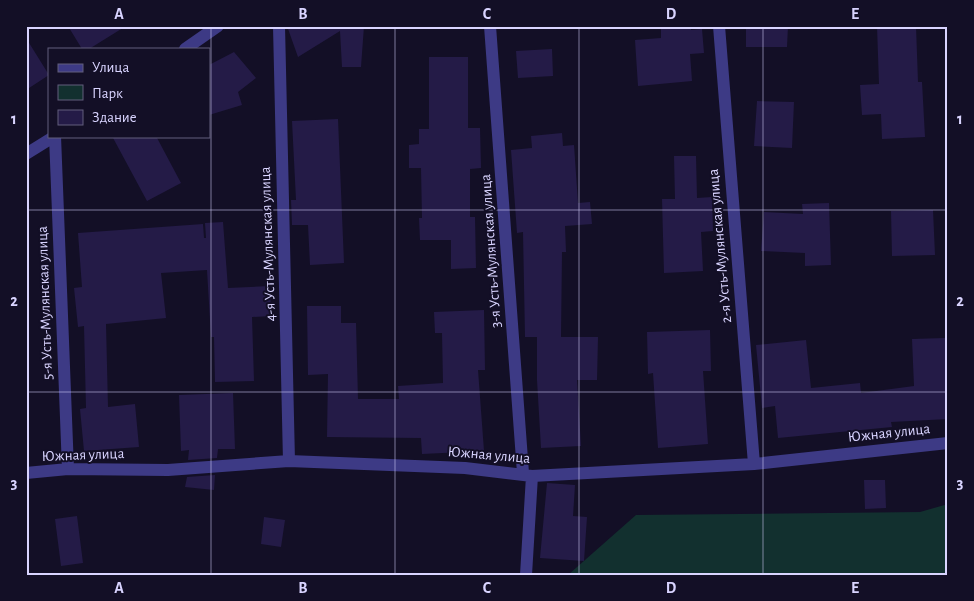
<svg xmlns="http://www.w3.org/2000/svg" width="974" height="601" viewBox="0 0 974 601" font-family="'Alegreya Sans',sans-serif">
	<rect width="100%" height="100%" fill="#130f26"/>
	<path fill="#12302f" d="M 948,504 L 948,575 L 568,575 L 636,515 L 920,512 Z"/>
	<path fill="#241b47" d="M 68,26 L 126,26 L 89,49 L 82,49 Z
		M 287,26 L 364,26 L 361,67 L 342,67 L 340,31 L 298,57 Z
		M 661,26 L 691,26 L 691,30 L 702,29 L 704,53 L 690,54 L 692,81 L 638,86 L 635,40 L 661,38 Z
		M 746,26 L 788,26 L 787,47 L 746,47 Z
		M 877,26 L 916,26 L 918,82 L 922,82 L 925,137 L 882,139 L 881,114 L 862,115 L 860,85 L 879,84 Z
		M 26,38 L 49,75 L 26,90 Z
		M 552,49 L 553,76 L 518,78 L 516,51 Z
		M 234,52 L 256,78 L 238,92 L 242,105 L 209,115 L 209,65 Z
		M 429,57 L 468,57 L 468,128 L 480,128 L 481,168 L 470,169 L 470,217 L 475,217 L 476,268 L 451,269 L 451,240 L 420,240 L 419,218 L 422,218 L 421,168 L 409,168 L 409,145 L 419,144 L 419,129 L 429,129 Z
		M 757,101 L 794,102 L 792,148 L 754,146 Z
		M 338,119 L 344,263 L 310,265 L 308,225 L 292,225 L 291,200 L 296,200 L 292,121 Z
		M 562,133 L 563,146 L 574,145 L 578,203 L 590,202 L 592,224 L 565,226 L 566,252 L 562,252 L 561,337 L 598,337 L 597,380 L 577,380 L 581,446 L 541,448 L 537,380 L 537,337 L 525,337 L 523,232 L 517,233 L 511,150 L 532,148 L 531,136 Z
		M 112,136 L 156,136 L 181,183 L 147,201 Z
		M 674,156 L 696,156 L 697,198 L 712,197 L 713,231 L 701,232 L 703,271 L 664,273 L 662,199 L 675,199 Z
		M 829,203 L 831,265 L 805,266 L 805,253 L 761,251 L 764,212 L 803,214 L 802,204 Z
		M 933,210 L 935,255 L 892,256 L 891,211 Z
		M 223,222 L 228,288 L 270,286 L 271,316 L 252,317 L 254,381 L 215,382 L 214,337 L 211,337 L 207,270 L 161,273 L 166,318 L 106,324 L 108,407 L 135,404 L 139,447 L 84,451 L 80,409 L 86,408 L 84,326 L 78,327 L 74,288 L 82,287 L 78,233 L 203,224 L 204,238 L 206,238 L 205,223 Z
		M 307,306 L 341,306 L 341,323 L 356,323 L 358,399 L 399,399 L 398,386 L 443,383 L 442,333 L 435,333 L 434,312 L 484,310 L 485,370 L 478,370 L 484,451 L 422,454 L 421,438 L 327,437 L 328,374 L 308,375 Z
		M 710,330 L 711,371 L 703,371 L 708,444 L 658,448 L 653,373 L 648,374 L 647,332 Z
		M 945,338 L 948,419 L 891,422 L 892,427 L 778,438 L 775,406 L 762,408 L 756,345 L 806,340 L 811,388 L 860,383 L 861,393 L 914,386 L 912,339 Z
		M 233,393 L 235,449 L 218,449 L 217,458 L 188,460 L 189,450 L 181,451 L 179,395 Z
		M 215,475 L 214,490 L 185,487 L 187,477 Z
		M 864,480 L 885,480 L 886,508 L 865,509 Z
		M 547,483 L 575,485 L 573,516 L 587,517 L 584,561 L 540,558 Z
		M 77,516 L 83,563 L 61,566 L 55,519 Z
		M 264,517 L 285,520 L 281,547 L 261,544 Z"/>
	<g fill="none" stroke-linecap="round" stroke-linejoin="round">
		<path stroke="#3d3a85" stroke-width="12" d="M 279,26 L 289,461
			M 490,26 L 523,473
			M 719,26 L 754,464
			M 185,49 L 218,26
			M 55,136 L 68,469
			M 26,154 L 55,136
			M 26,473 L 68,469 L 168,470 L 289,461 L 465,468 L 532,476 L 754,464 L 948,443
			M 526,575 L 532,476"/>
	</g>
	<path fill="none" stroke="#d9d4ff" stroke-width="1" stroke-opacity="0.55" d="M 211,26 L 211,575M 395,26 L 395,575M 579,26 L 579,575M 763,26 L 763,575M 26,210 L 948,210M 26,392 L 948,392"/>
	<g text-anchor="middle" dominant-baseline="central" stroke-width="4" stroke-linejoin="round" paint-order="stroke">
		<g font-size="15" fill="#d9d4ff" stroke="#130f26">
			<text transform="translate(268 244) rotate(-92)">4-я Усть-Мулянская улица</text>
			<text transform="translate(720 246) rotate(-95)">2-я Усть-Мулянская улица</text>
			<text transform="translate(491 251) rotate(-94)">3-я Усть-Мулянская улица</text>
			<text transform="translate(45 303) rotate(-92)">5-я Усть-Мулянская улица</text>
			<text transform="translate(889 433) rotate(-6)">Южная улица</text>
			<text transform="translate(83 455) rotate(-2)">Южная улица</text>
			<text transform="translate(489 455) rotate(5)">Южная улица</text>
		</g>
	</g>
	<rect width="974" height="601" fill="none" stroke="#130f26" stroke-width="55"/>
	<rect x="48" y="48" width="162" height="90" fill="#130f26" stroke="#625e7d"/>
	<rect x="58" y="64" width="25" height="8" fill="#3d3a85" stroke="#625e7d"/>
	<text x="92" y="72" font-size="15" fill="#d9d4ff">Улица</text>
	<rect x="58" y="85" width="25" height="15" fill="#12302f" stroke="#625e7d"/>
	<text x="92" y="98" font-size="15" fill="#d9d4ff">Парк</text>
	<rect x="58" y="110" width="25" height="15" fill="#241b47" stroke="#625e7d"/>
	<text x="92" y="122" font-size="15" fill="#d9d4ff">Здание</text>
	<rect x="28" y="28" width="918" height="546" fill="none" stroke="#d9d4ff" stroke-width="2"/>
	<g font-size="16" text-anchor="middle" font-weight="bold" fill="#d9d4ff">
		<text x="119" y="19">A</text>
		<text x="303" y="19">B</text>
		<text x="487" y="19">C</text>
		<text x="671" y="19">D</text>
		<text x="855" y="19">E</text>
		<text x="14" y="124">1</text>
		<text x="960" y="124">1</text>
		<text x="14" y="306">2</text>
		<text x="960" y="306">2</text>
		<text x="14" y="488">3</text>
		<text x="960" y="488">3</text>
		<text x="119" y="593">A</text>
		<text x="303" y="593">B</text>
		<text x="487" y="593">C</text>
		<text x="671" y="593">D</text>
		<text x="855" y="593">E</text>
	</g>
</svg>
